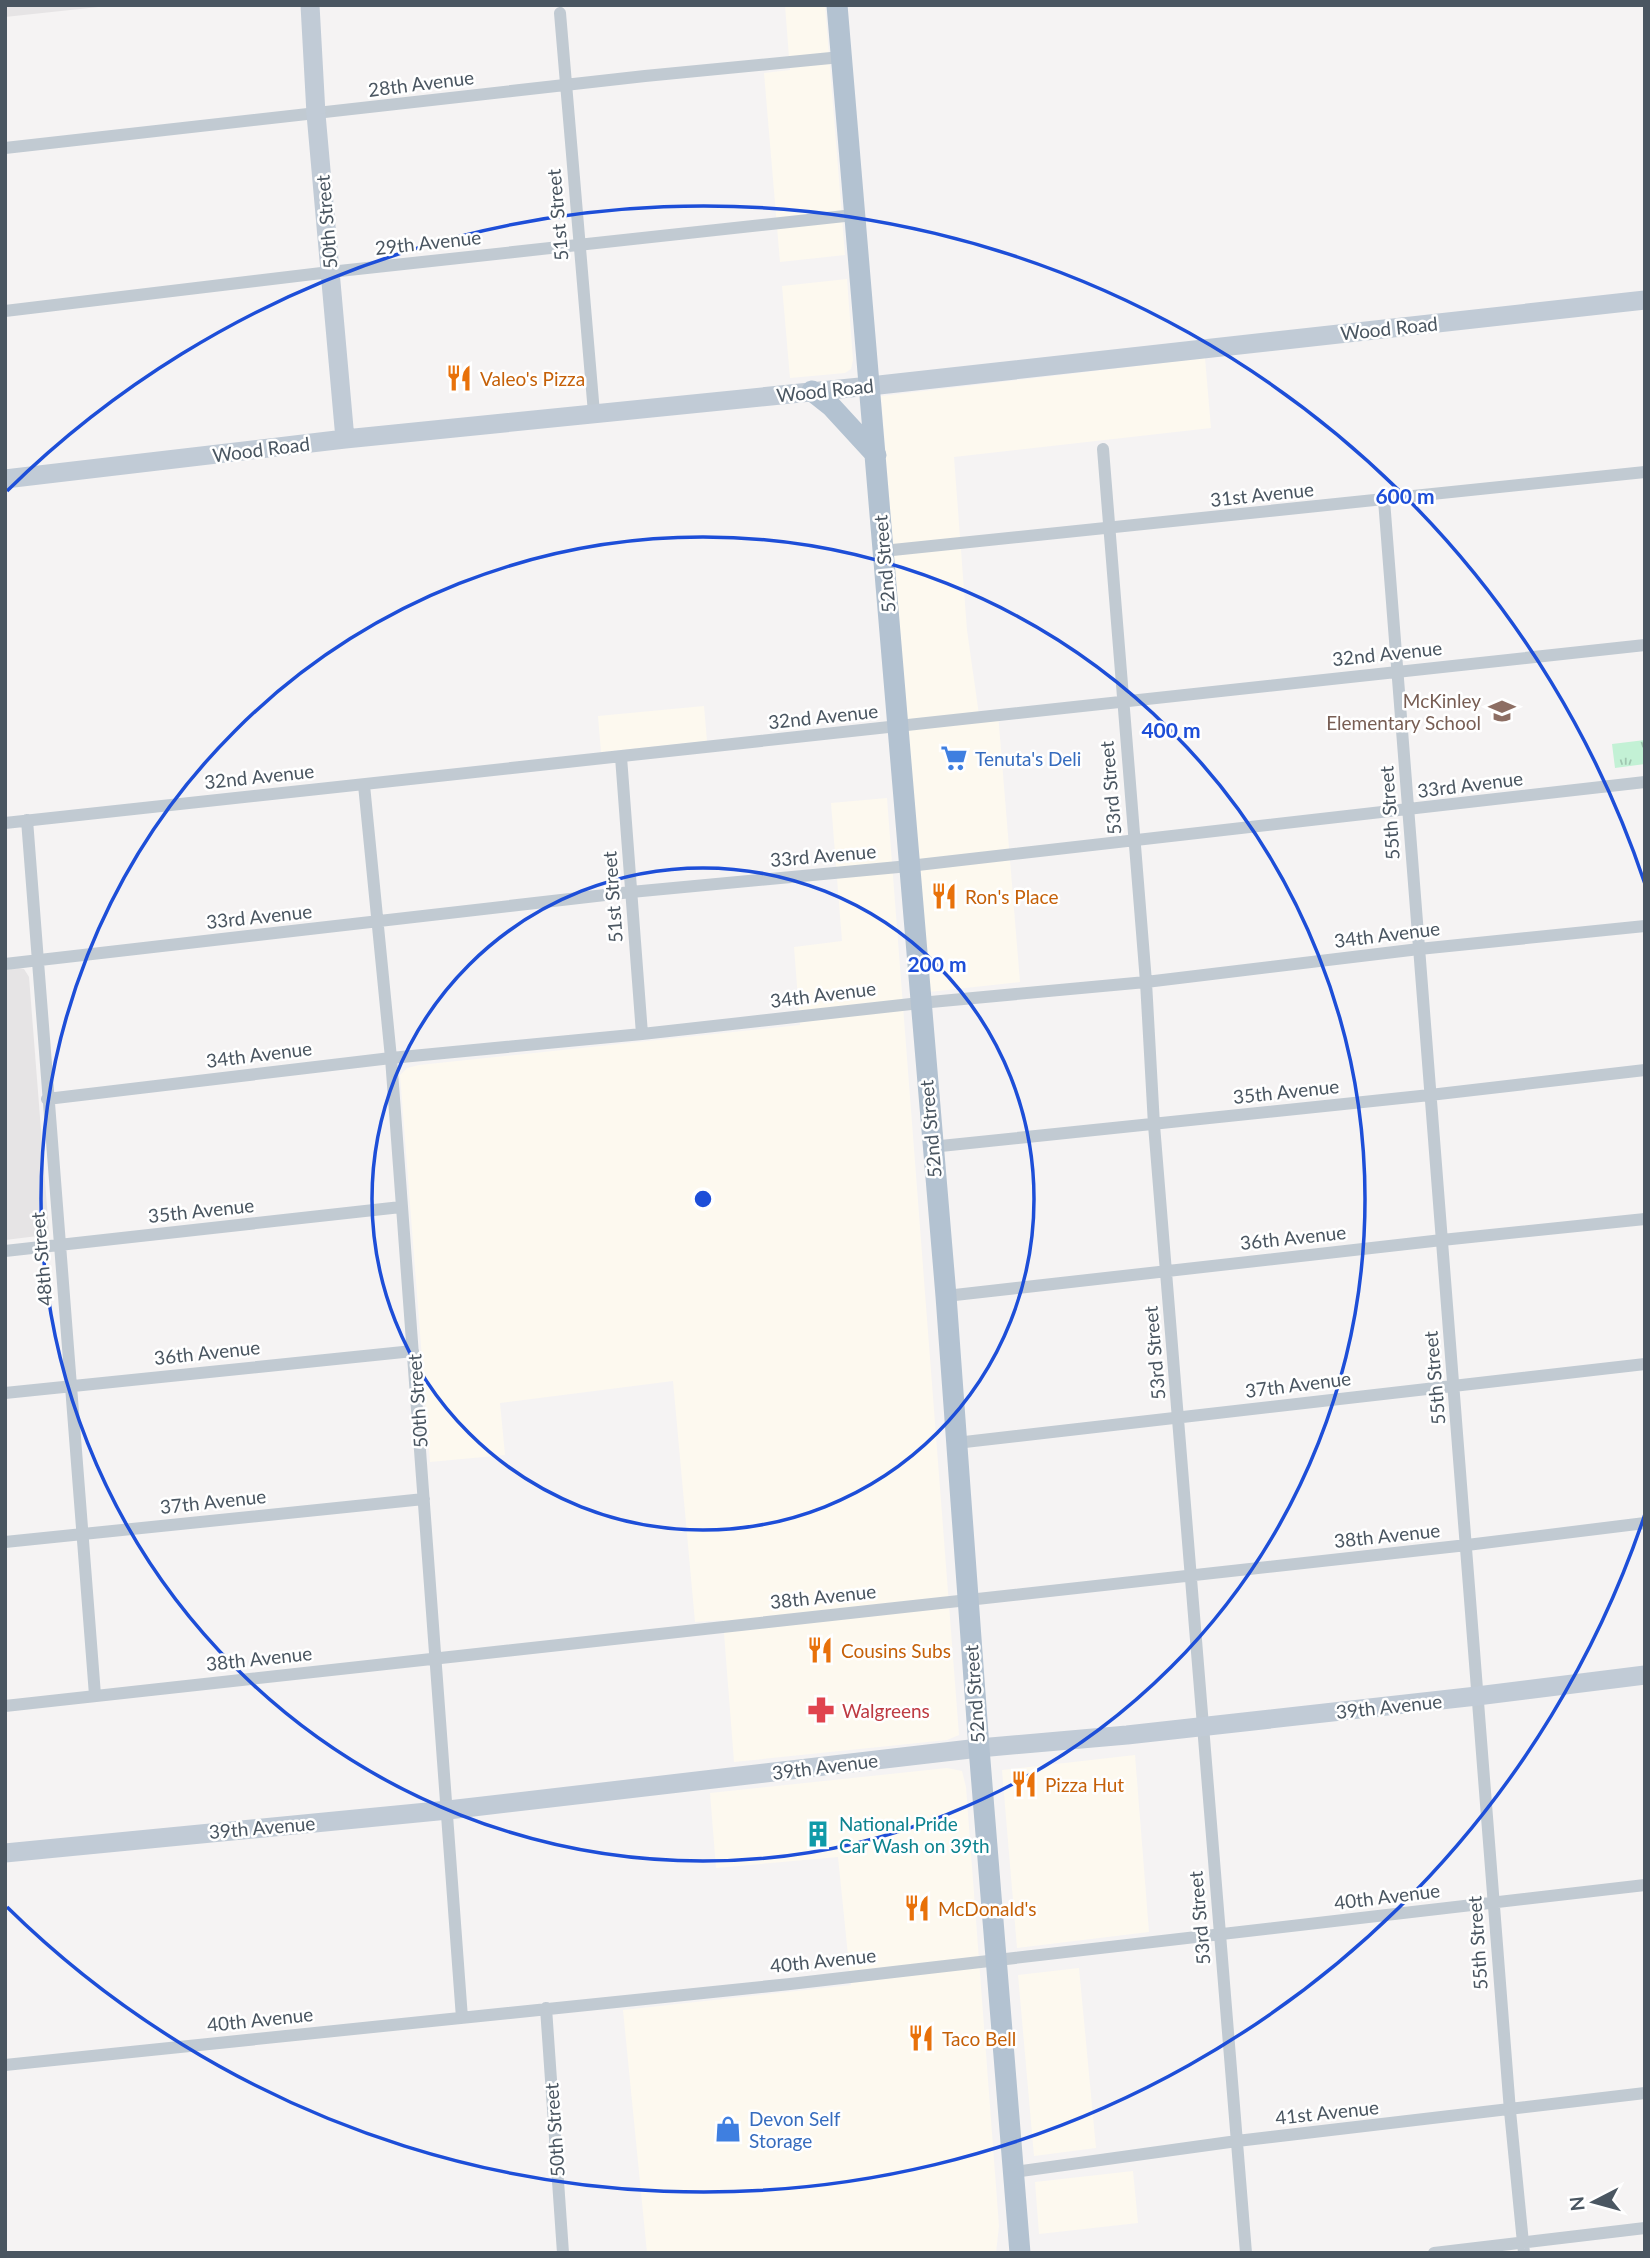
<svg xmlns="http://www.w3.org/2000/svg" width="1650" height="2258" viewBox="0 0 1650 2258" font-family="Lato,sans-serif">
	<defs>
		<pattern id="park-tufts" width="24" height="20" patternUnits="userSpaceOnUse" patternTransform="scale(1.75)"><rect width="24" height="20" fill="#c3f1d5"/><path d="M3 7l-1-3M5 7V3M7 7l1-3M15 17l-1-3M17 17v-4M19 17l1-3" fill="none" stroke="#a0c6b0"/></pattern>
	</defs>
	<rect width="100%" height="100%" fill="#f5f3f3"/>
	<path fill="#fdf9ef" d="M 785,5 L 825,5 L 845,255 L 780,262 L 764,73 L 790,70 Z
		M 847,279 L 853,360 L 851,369 L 845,373 L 790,378 L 782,286 Z
		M 1205,358 L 1211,428 L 954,457 L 967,630 L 979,715 L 998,713 L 1020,982 L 929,992 L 881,396 Z
		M 704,706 L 707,741 L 601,752 L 598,716 Z
		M 887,798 L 959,1735 L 947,1740 L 734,1762 L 723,1620 L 695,1622 L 673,1381 L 500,1403 L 505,1455 L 430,1462 L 400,1075 L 407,1068 L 419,1065 L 800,1025 L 794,947 L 842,941 L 831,803 Z
		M 1135,1755 L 1149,1932 L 1017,1948 L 1002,1770 Z
		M 947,1768 L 962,1771 L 966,1787 L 999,2226 L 996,2253 L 647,2253 L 623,2010 L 851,1985 L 838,1857 L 716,1868 L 710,1793 Z
		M 1079,1968 L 1096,2148 L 1034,2156 L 1018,1975 Z
		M 1133,2171 L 1138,2223 L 1039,2234 L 1035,2182 Z"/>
	<path fill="#e6e4e5" d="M 5,5 L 117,5 L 5,17 Z
		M 18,968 L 24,969 L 29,977 L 49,1232 L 46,1235 L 5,1240 L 5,970 Z"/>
	<path fill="url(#park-tufts)" d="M 1645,740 L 1645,764 L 1615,768 L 1612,744 Z"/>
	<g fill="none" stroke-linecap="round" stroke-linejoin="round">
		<path stroke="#c1cad2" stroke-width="12" d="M 560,13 L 594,413
			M 5,148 L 645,76 L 841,57
			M 5,311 L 330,272 L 854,215
			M 1103,449 L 1146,982 L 1154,1125 L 1246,2253
			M 1384,500 L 1510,2111 L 1524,2253
			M 883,551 L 1645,472
			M 621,757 L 642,1034
			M 364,785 L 391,1058 L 462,2018
			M 27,820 L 95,1695
			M 5,823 L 1645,645
			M 5,964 L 631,892 L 909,866 L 1645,782
			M 47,1099 L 391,1058 L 642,1034 L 920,1003 L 1146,982 L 1419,949 L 1645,926
			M 931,1147 L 1430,1095 L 1645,1070
			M 5,1251 L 401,1207
			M 946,1296 L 1442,1240 L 1645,1219
			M 5,1393 L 413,1351
			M 956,1443 L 1645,1364
			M 5,1542 L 424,1499
			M 5,1706 L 1467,1545 L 1645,1523
			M 546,2008 L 563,2253
			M 5,2065 L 790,1984 L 1645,1885
			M 1014,2172 L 1237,2141 L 1645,2093
			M 1434,2253 L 1645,2228"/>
		<path stroke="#c1cbd6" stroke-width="19" d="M 310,5 L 316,114 L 345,439
			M 5,479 L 345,439 L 870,386 L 1645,300
			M 5,1853 L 448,1810 L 979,1748 L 1127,1735 L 1477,1696 L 1645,1675"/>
		<path stroke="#b3c2d1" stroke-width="21" d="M 837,5 L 946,1296 L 979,1748 L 1020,2253
			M 812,391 L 831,406 L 876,455"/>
	</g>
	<g fill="none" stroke="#1d4ed8" stroke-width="3.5">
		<circle cx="703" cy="1199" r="331"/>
		<circle cx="703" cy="1199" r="662"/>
		<path d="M1645 1514A993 993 0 0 1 7 1907M7 491A993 993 0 0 1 1645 884"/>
	</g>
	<defs>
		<g id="restaurant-bare" transform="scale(2.1)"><path d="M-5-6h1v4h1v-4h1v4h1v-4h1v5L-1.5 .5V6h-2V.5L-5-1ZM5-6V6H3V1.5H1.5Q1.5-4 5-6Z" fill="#e8710a" stroke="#fff" stroke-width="2.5" paint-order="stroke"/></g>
		<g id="school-bare" transform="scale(2.1)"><path d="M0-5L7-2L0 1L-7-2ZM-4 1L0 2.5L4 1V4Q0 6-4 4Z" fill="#8d6e63" stroke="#fff" stroke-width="2.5" paint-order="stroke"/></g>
		<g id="supermarket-bare" transform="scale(2.1)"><path d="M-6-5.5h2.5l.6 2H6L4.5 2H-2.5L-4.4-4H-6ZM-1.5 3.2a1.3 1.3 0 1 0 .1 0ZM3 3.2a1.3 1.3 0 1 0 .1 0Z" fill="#3f7fe0" stroke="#fff" stroke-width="2.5" paint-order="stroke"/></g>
		<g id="pharmacy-bare" transform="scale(2.1)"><path d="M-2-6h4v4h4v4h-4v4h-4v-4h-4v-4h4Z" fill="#e0444e" stroke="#fff" stroke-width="2.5" paint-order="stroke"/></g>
		<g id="building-bare" transform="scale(2.1)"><path d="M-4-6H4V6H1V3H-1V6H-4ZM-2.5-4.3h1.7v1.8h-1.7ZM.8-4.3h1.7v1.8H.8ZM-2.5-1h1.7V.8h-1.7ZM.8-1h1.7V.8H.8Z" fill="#0f9aa8" stroke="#fff" stroke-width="2.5" paint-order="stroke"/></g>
		<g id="shop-bare" transform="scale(2.1)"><path d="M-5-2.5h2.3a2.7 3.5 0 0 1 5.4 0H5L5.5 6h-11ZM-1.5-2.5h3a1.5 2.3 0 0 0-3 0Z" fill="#3f7fe0" stroke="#fff" stroke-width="2.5" paint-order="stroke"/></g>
	</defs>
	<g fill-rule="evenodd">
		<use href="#restaurant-bare" x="459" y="378"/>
		<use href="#school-bare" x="1502" y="711"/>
		<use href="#supermarket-bare" x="954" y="758"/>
		<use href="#restaurant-bare" x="944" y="896"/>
		<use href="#restaurant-bare" x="820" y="1650"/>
		<use href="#pharmacy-bare" x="821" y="1710"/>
		<use href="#restaurant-bare" x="1024" y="1784"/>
		<use href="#building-bare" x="818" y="1834"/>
		<use href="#restaurant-bare" x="917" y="1908"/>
		<use href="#restaurant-bare" x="921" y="2038"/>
		<use href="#shop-bare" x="728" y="2129"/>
	</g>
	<g text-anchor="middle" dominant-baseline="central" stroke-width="5" stroke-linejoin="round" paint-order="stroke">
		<g font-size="19" fill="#4a5661" stroke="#fff">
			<text transform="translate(421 83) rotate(-7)">28th Avenue</text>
			<text transform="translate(557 215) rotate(-95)">51st Street</text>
			<text transform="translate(326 222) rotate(-95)">50th Street</text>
			<text transform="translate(428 242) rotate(-6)">29th Avenue</text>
			<text transform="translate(1389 328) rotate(-6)">Wood Road</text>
			<text transform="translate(825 390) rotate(-6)">Wood Road</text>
			<text transform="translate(261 449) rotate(-7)">Wood Road</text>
			<text transform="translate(1262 494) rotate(-6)">31st Avenue</text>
			<text transform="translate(884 564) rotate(-95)">52nd Street</text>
			<text transform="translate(1387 653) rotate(-6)">32nd Avenue</text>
			<text transform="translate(823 716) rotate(-6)">32nd Avenue</text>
			<text transform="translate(259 776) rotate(-6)">32nd Avenue</text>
			<text transform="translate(1470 784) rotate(-7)">33rd Avenue</text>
			<text transform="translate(1110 788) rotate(-95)">53rd Street</text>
			<text transform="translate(1389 813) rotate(-94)">55th Street</text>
			<text transform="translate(823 855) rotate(-5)">33rd Avenue</text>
			<text transform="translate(612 897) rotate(-94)">51st Street</text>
			<text transform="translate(259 916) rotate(-6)">33rd Avenue</text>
			<text transform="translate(1387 934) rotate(-7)">34th Avenue</text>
			<text transform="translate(823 994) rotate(-7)">34th Avenue</text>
			<text transform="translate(259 1054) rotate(-7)">34th Avenue</text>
			<text transform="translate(1286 1091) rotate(-6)">35th Avenue</text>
			<text transform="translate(930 1129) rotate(-95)">52nd Street</text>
			<text transform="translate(201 1210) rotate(-6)">35th Avenue</text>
			<text transform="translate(1293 1237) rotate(-6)">36th Avenue</text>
			<text transform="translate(41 1259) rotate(-95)">48th Street</text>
			<text transform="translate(207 1352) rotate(-6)">36th Avenue</text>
			<text transform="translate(1154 1353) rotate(-95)">53rd Street</text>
			<text transform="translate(1434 1378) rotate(-95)">55th Street</text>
			<text transform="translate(1298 1384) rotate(-7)">37th Avenue</text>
			<text transform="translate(417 1401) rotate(-94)">50th Street</text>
			<text transform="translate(213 1501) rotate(-6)">37th Avenue</text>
			<text transform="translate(1387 1535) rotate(-6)">38th Avenue</text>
			<text transform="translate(823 1596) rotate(-6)">38th Avenue</text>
			<text transform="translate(259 1658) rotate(-6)">38th Avenue</text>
			<text transform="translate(974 1694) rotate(-94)">52nd Street</text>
			<text transform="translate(1389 1706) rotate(-6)">39th Avenue</text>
			<text transform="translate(825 1766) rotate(-7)">39th Avenue</text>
			<text transform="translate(262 1827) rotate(-5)">39th Avenue</text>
			<text transform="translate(1387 1896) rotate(-7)">40th Avenue</text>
			<text transform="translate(1199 1918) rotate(-95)">53rd Street</text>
			<text transform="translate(1477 1943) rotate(-94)">55th Street</text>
			<text transform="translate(823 1960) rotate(-6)">40th Avenue</text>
			<text transform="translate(260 2019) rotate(-6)">40th Avenue</text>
			<text transform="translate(1327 2112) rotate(-6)">41st Avenue</text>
			<text transform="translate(554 2130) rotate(-94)">50th Street</text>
		</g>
		<g font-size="19" fill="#c56008" stroke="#fff" text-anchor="start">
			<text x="480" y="378">Valeo's Pizza</text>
			<text x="965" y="896">Ron's Place</text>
			<text x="841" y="1650">Cousins Subs</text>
			<text x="1045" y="1784">Pizza Hut</text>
			<text x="938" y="1908">McDonald's</text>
			<text x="942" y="2038">Taco Bell</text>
		</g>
		<g font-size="19" fill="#785e54" stroke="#fff" text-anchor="end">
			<text x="1481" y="700">McKinley<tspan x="1481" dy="22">Elementary School</tspan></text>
		</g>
		<g font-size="19" fill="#366cbe" stroke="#fff" text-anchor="start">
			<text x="975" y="758">Tenuta's Deli</text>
			<text x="749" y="2118">Devon Self<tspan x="749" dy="22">Storage</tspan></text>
		</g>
		<g font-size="19" fill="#be3a42" stroke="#fff" text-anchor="start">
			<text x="842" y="1710">Walgreens</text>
		</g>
		<g font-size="19" fill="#0d838f" stroke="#fff" text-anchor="start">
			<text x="839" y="1823">National Pride<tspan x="839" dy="22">Car Wash on 39th</tspan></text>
		</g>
	</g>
	<circle cx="703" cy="1199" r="10" fill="#1d4ed8" stroke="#fff" stroke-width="3.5"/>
	<g font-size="21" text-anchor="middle" font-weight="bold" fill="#1d4ed8" stroke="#fff" stroke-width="5" stroke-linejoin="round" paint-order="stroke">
		<text x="1405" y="504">600 m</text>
		<text x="1171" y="738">400 m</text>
		<text x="937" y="972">200 m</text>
	</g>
	<rect width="1650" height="2258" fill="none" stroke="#4a5661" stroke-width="14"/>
	<g transform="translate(1594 2202) rotate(264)" stroke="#ffffff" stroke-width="5" paint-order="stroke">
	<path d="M0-5L12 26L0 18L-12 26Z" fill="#4a5661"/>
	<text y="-10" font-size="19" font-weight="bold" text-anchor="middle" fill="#4a5661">N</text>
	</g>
</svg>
